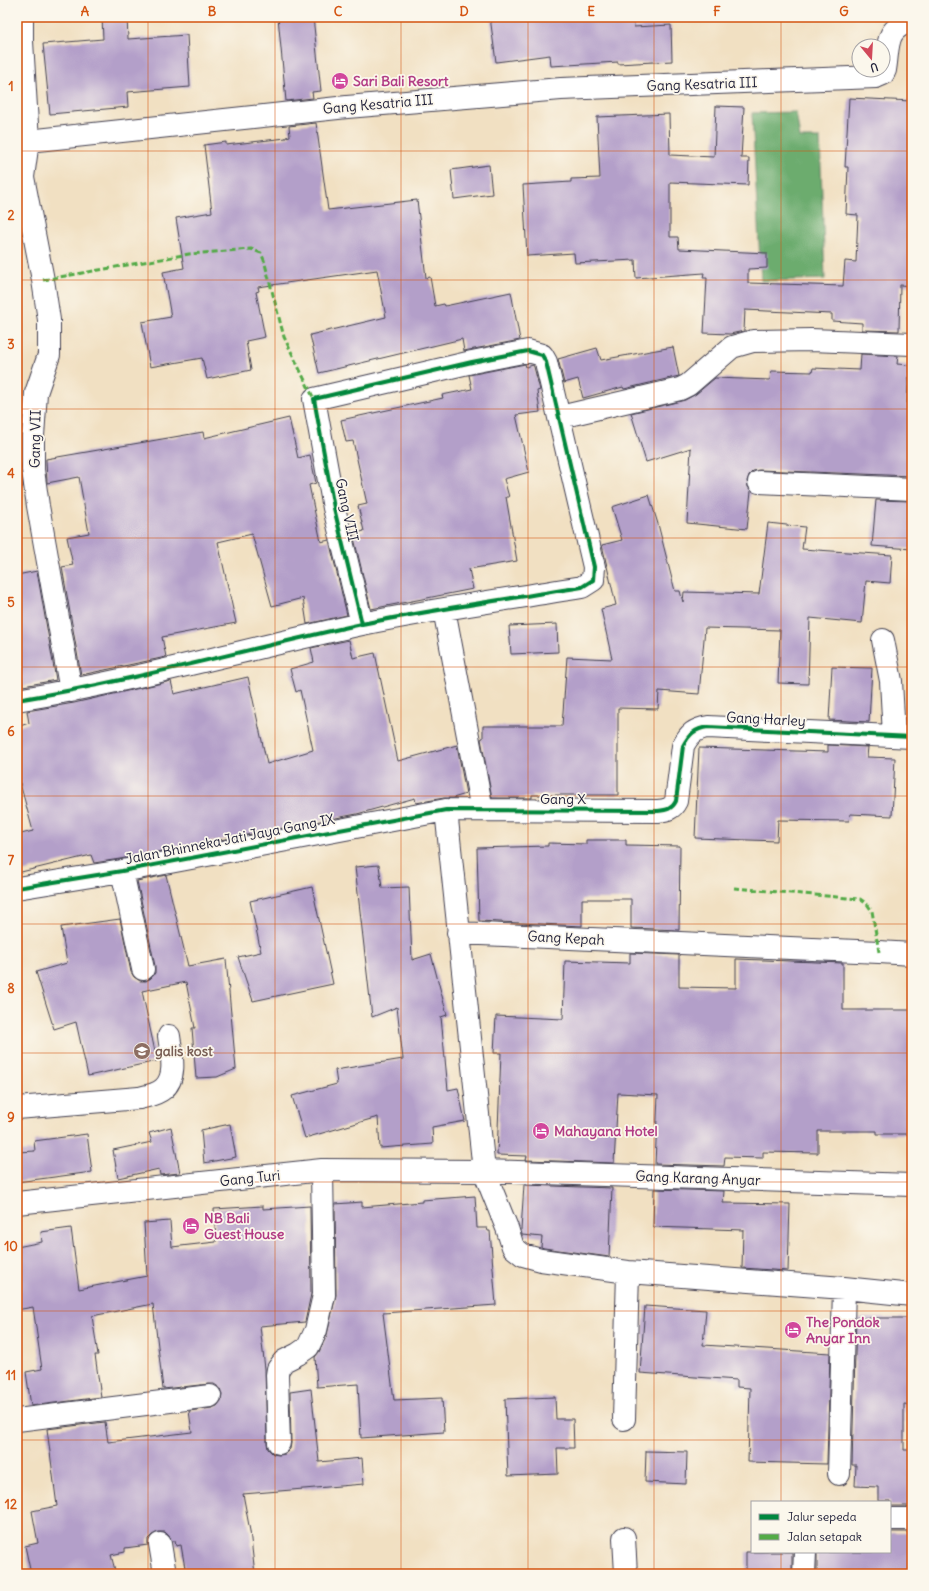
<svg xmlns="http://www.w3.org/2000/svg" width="929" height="1591" viewBox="0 0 929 1591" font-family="Delius,sans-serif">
	<rect width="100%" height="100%" fill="#fbf7ec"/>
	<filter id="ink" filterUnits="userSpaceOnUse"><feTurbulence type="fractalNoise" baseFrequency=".025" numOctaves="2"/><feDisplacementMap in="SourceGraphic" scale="8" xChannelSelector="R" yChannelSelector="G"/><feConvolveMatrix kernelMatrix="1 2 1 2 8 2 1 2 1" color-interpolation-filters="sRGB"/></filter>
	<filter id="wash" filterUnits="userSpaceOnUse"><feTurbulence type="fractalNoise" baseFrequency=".012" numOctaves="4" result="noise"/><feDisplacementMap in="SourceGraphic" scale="16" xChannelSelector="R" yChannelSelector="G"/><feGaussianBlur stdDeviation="0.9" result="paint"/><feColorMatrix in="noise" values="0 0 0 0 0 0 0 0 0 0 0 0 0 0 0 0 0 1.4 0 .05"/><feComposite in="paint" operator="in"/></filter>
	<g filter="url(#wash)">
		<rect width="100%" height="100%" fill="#f1e0c2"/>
		<path fill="#6cac6e" stroke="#476754" d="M 796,112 L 800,138 L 820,138 L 825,279 L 761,281 L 752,113 Z"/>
		<g id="blocks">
			<path fill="#b39fc9" d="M 102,17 L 127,17 L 128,39 L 187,35 L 190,87 L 127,92 L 128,107 L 50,114 L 43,44 L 103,39 Z
				M 278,17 L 313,17 L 321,91 L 312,92 L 313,98 L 286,101 Z
				M 490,17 L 633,17 L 634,27 L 671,25 L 672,61 L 618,64 L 618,62 L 551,66 L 550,55 L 496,62 Z
				M 849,98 L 912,101 L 912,286 L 900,285 L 899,331 L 862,330 L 862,323 L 832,321 L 832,314 L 745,310 L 744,331 L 730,334 L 704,333 L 707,278 L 703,278 L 704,273 L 636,278 L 635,260 L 575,263 L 574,253 L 527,256 L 523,185 L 571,182 L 571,179 L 600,178 L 597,117 L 669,114 L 670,155 L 714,157 L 716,106 L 744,107 L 741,158 L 749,158 L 748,185 L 670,182 L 670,237 L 678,237 L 679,249 L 767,253 L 767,268 L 748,269 L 748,283 L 843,286 L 845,261 L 856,262 L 858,215 L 846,214 L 848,167 L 845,167 Z
				M 316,123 L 328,210 L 417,200 L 426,278 L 430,277 L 435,306 L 444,304 L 445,306 L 511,292 L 520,340 L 464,351 L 462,339 L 319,373 L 310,335 L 386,317 L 377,270 L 258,287 L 259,291 L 256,292 L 265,337 L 246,341 L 251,370 L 207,379 L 202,358 L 150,367 L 142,322 L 171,317 L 163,272 L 184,268 L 176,218 L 212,212 L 204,145 L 226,142 L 226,145 L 286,138 L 286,137 L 290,136 L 289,126 Z
				M 489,165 L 492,194 L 454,199 L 451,170 Z
				M 673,347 L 679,376 L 624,389 L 623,387 L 583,398 L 578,379 L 564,383 L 558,359 L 597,348 L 601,360 Z
				M 861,354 L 898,356 L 897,364 L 909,365 L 907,404 L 912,405 L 912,476 L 759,470 L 753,471 L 749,475 L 747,481 L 748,487 L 751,491 L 747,529 L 687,523 L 691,448 L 646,462 L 631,413 L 685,400 L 696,394 L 715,378 L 770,380 L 771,371 L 812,372 L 813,368 L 860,370 Z
				M 525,364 L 526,367 L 533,365 L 534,367 L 540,390 L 537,391 L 540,412 L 516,415 L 529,472 L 504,479 L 509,497 L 506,497 L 517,561 L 469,569 L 473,589 L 371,609 L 353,534 L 364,531 L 358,506 L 367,504 L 353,441 L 346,442 L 341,420 L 443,398 L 442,395 L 472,389 L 469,375 Z
				M 289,418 L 298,458 L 310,455 L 316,483 L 309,485 L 321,542 L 329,540 L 347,615 L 307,624 L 303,598 L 272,606 L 252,534 L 218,542 L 236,623 L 162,637 L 166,657 L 81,675 L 62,567 L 73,565 L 67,537 L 89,533 L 79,477 L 47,483 L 46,459 L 203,432 L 204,438 Z
				M 17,463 L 20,463 L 23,487 L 17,488 Z
				M 649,495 L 658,524 L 675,591 L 680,591 L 683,602 L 684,592 L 759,594 L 768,523 L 805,527 L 802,549 L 892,555 L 890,583 L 866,581 L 862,623 L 810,618 L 808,684 L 778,683 L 780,630 L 705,628 L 699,694 L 659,691 L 658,709 L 618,708 L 618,795 L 532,795 L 532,798 L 492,798 L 481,739 L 483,738 L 483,726 L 562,726 L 567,657 L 612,659 L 601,609 L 616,605 L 602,545 L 622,540 L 612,507 Z
				M 876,500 L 912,501 L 912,549 L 872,546 Z
				M 37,571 L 56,680 L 23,686 L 17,651 L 17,575 Z
				M 557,624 L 558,652 L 511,654 L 509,626 Z
				M 349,640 L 353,658 L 375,653 L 398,761 L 457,745 L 466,794 L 453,798 L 444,798 L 416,803 L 415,798 L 357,814 L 120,859 L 94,863 L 91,855 L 17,873 L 17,835 L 33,831 L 17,772 L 17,727 L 29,723 L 27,711 L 74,703 L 171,681 L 174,694 L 248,677 L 267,764 L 313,750 L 300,690 L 296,692 L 290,669 L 314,662 L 311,648 Z
				M 832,667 L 872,668 L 869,722 L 829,720 Z
				M 828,745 L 868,747 L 867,757 L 895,758 L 892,816 L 850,814 L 849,821 L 778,820 L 777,841 L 695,838 L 699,748 L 828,752 Z
				M 586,840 L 626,840 L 626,845 L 680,846 L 679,930 L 631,928 L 631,899 L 582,899 L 582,926 L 479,921 L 477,848 L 548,846 L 548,843 L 586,844 Z
				M 379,865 L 382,888 L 409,887 L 412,960 L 431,954 L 447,1015 L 441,1017 L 448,1090 L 458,1088 L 465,1121 L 432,1127 L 433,1144 L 380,1148 L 378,1117 L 305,1138 L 292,1096 L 337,1084 L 335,1070 L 403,1059 L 397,1007 L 372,1017 L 355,867 Z
				M 166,875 L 188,966 L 226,959 L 236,1069 L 217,1077 L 196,1078 L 192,1028 L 195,1028 L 186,982 L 142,991 L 157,1061 L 88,1076 L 76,1022 L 54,1029 L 36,972 L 67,963 L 61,927 L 120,919 L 131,972 L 134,977 L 140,981 L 146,981 L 151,978 L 155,973 L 155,966 L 137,881 Z
				M 312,887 L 333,984 L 253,1001 L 238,957 L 261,952 L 250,901 Z
				M 630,953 L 679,955 L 679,987 L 736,988 L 736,959 L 843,963 L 843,1010 L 912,1010 L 912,1134 L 877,1134 L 877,1131 L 818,1131 L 818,1153 L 763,1152 L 763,1158 L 725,1157 L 724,1166 L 655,1164 L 658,1095 L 618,1093 L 614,1163 L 526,1160 L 527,1156 L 497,1155 L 501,1053 L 494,1053 L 496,1016 L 563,1019 L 565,961 L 630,963 Z
				M 230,1124 L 236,1157 L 204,1163 L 201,1130 Z
				M 171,1127 L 180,1173 L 160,1175 L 159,1169 L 118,1178 L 113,1150 L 152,1142 L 149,1133 Z
				M 87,1134 L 92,1172 L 17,1182 L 17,1152 L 35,1151 L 34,1141 Z
				M 524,1185 L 612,1188 L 609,1257 L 544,1248 L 541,1247 L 542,1237 L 522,1235 L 521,1230 Z
				M 654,1189 L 724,1191 L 723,1203 L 790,1204 L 788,1271 L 742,1268 L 743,1230 L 653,1227 Z
				M 475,1196 L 477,1228 L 487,1228 L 488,1231 L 490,1231 L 496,1305 L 383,1313 L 394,1400 L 442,1398 L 444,1432 L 361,1438 L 358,1384 L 317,1387 L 315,1357 L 319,1352 L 327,1335 L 336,1295 L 335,1204 L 362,1202 L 362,1207 L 422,1202 L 422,1200 Z
				M 263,1206 L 263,1209 L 310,1206 L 311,1294 L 305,1322 L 260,1326 L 265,1369 L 267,1443 L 268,1449 L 273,1454 L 279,1455 L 285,1454 L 290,1449 L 291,1443 L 290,1392 L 311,1389 L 319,1462 L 362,1458 L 364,1484 L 243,1494 L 250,1531 L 255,1574 L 186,1574 L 181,1545 L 176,1546 L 175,1541 L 172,1541 L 169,1536 L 165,1532 L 158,1532 L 152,1535 L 148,1539 L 148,1545 L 125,1548 L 125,1552 L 111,1555 L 116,1574 L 31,1574 L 25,1546 L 38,1543 L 32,1511 L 57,1506 L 47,1429 L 105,1422 L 108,1442 L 192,1432 L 189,1411 L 212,1408 L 217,1406 L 221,1401 L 222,1395 L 220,1388 L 214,1384 L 209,1384 L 163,1389 L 153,1304 L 92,1316 L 98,1355 L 95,1355 L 101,1397 L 31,1406 L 26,1372 L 42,1369 L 33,1307 L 17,1310 L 17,1247 L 42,1242 L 41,1232 L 71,1228 L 79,1289 L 147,1276 L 144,1223 L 170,1221 L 172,1247 L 216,1242 L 214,1209 Z
				M 645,1306 L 706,1310 L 703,1345 L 830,1353 L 827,1464 L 748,1462 L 750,1388 L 737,1387 L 737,1380 L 640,1373 Z
				M 856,1318 L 912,1318 L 912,1405 L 904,1404 L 904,1450 L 912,1450 L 912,1506 L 890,1506 L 890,1501 L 878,1501 L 878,1487 L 855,1486 L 856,1465 L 852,1465 Z
				M 555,1397 L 556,1419 L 573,1419 L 574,1448 L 557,1448 L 558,1474 L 508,1476 L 505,1399 Z
				M 646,1451 L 687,1452 L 686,1484 L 645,1482 Z
				M 890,1532 L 912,1532 L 912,1574 L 817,1574 L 817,1552 L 890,1552 Z
				M 746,1552 L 792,1552 L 792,1574 L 746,1574 Z"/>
		</g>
	</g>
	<g filter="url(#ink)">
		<use href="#blocks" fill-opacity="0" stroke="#413e4f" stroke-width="1"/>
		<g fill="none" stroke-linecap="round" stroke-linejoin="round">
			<g stroke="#413e4f" stroke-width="24">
				<path id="minor" d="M 22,17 L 22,41 L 28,141 L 23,177 L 43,280 L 49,320 L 49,355 L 36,393 L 33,436 L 33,470 L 38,506 L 71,691
					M 28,141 L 347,107 L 561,89 L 876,77 L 883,74 L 885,70 C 889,47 884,27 912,22
					M 560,417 L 680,389 L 688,385 L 732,347 L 753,341 L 811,340 L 912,344
					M 759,482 L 912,489
					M 444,609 L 482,810
					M 883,640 L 891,681 L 894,736
					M 17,700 C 133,681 247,649 362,624 C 435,609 509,599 582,587 L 593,580 L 594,567 L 546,362 L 542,355 L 528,351 L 472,362 L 314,399 L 334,508 L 362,624
					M 446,810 L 484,1171 L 507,1228 L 513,1247 L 523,1255 L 541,1260 L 628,1272 L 844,1288 L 912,1295
					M 122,871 L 143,969
					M 17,888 L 122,871 L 446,810 L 658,811 C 667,810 672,809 676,801 L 683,746 C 689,734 695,729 708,727 L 912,737
					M 458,933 L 879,952 L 912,954
					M 17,1108 L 139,1098 C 147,1096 156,1095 163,1089 C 178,1077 171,1052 169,1036
					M 17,1203 L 322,1170 L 484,1171 L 912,1185
					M 624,1419 L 628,1272
					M 17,1420 L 210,1396
					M 279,1443 L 277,1375 L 278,1369 L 284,1361 L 298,1354 L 308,1347 L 316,1330 L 324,1295 L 322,1170
					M 839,1474 L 844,1288
					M 890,1519 L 912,1519
					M 624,1538 L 626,1574
					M 160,1544 L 165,1574
					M 804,1574 L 805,1552"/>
			</g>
			<use href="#minor" stroke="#fff" stroke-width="22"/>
			<path stroke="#53aa46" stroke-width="3" stroke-dasharray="6 3" stroke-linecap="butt" d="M 17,178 L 23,177
				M 43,280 L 189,254 L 251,249 L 261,253 L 264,260 L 284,337 L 314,399
				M 734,888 L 860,899 L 867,904 L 872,911 L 879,952"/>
			<g stroke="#fbf7ec" stroke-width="6">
				<path id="cycleway" d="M 17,700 C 133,681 247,649 362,624 C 435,609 509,599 582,587 L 593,580 L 594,567 L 546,362 L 542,355 L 528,351 L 472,362 L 314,399 L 334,508 L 362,624
					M 17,888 L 122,871 L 446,810 L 658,811 C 667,810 672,809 676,801 L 683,746 C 689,734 695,729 708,727 L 912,737"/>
			</g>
			<use href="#cycleway" stroke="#00873e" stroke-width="4"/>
		</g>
	</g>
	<path fill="none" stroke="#d45411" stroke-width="1" stroke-opacity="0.55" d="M 148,17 L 148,1574M 275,17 L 275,1574M 401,17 L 401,1574M 528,17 L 528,1574M 654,17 L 654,1574M 781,17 L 781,1502M 17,151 L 912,151M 17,280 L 912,280M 17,409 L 912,409M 17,538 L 912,538M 17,667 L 912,667M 17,796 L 912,796M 17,924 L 912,924M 17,1053 L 912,1053M 17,1182 L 912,1182M 17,1311 L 912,1311M 17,1440 L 912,1440M 781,1552 L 781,1574"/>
	<defs>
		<g id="hotel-disc" transform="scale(0.9)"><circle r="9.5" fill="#d1479c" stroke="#fbf7ec"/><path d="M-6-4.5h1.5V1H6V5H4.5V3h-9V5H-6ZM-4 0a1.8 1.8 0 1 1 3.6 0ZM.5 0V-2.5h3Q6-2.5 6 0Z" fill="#fff"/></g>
		<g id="school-disc" transform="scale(0.9)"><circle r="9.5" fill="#8d6e63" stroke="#fbf7ec"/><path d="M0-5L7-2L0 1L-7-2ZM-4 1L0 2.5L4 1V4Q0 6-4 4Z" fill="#fff"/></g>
	</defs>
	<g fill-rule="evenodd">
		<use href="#hotel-disc" x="340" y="81"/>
		<use href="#school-disc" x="142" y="1051"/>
		<use href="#hotel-disc" x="541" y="1131"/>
		<use href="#hotel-disc" x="191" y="1226"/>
		<use href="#hotel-disc" x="793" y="1330"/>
	</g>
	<g text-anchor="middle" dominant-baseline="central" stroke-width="3.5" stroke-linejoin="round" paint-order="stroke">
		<g font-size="14" font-weight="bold" fill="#b23c85" stroke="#fbf7ec" text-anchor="start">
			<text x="353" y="81">Sari Bali Resort</text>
			<text x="554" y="1131">Mahayana Hotel</text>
			<text x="204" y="1218">NB Bali<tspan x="204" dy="16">Guest House</tspan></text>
			<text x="806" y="1322">The Pondok<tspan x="806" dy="16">Anyar Inn</tspan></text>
		</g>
		<g font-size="14" fill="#22223b" stroke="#fbf7ec">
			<text transform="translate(702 84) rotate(-2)">Gang Kesatria III</text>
			<text transform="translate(378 104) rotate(-5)">Gang Kesatria III</text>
			<text transform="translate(35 439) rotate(-89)">Gang VII</text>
			<text transform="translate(347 510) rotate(78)">Gang VIII</text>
			<text transform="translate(766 719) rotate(3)">Gang Harley</text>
			<text x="563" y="799">Gang X</text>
			<text transform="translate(230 839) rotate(-11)">Jalan Bhinneka Jati Jaya Gang IX</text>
			<text transform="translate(566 938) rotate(3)">Gang Kepah</text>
			<text transform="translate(250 1178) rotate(-6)">Gang Turi</text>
			<text transform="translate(698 1178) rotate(2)">Gang Karang Anyar</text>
		</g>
		<g font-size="14" font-weight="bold" fill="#785e54" stroke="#fbf7ec" text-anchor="start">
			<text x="155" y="1051">galis kost</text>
		</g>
	</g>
	<rect width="929" height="1591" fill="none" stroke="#fbf7ec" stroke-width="44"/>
	<rect x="751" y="1501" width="140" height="52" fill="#fbf7ec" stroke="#a4a2a5"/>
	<rect x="759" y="1514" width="20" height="6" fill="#00873e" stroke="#a4a2a5"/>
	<text x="787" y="1521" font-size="12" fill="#22223b">Jalur sepeda</text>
	<rect x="759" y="1534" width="20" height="6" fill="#53aa46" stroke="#a4a2a5"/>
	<text x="787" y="1541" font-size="12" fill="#22223b">Jalan setapak</text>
	<g transform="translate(871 58) rotate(162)"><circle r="19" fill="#fbf7ec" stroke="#a4a2a5"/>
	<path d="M0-3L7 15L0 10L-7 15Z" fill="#d1495b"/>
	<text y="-6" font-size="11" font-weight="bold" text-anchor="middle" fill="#22223b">U</text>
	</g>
	<rect x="22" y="22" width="885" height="1547" fill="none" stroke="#d45411" stroke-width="1.5"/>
	<g font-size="13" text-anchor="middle" font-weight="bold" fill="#d45411">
		<text x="85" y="16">A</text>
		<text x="212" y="16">B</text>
		<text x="338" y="16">C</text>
		<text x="464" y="16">D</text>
		<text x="591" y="16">E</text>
		<text x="717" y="16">F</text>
		<text x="844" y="16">G</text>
		<text x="11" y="91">1</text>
		<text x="11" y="220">2</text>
		<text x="11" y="349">3</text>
		<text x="11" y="478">4</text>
		<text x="11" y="607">5</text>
		<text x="11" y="736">6</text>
		<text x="11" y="865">7</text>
		<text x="11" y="993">8</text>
		<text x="11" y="1122">9</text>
		<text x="11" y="1251">10</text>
		<text x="11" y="1380">11</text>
		<text x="11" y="1509">12</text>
	</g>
</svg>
